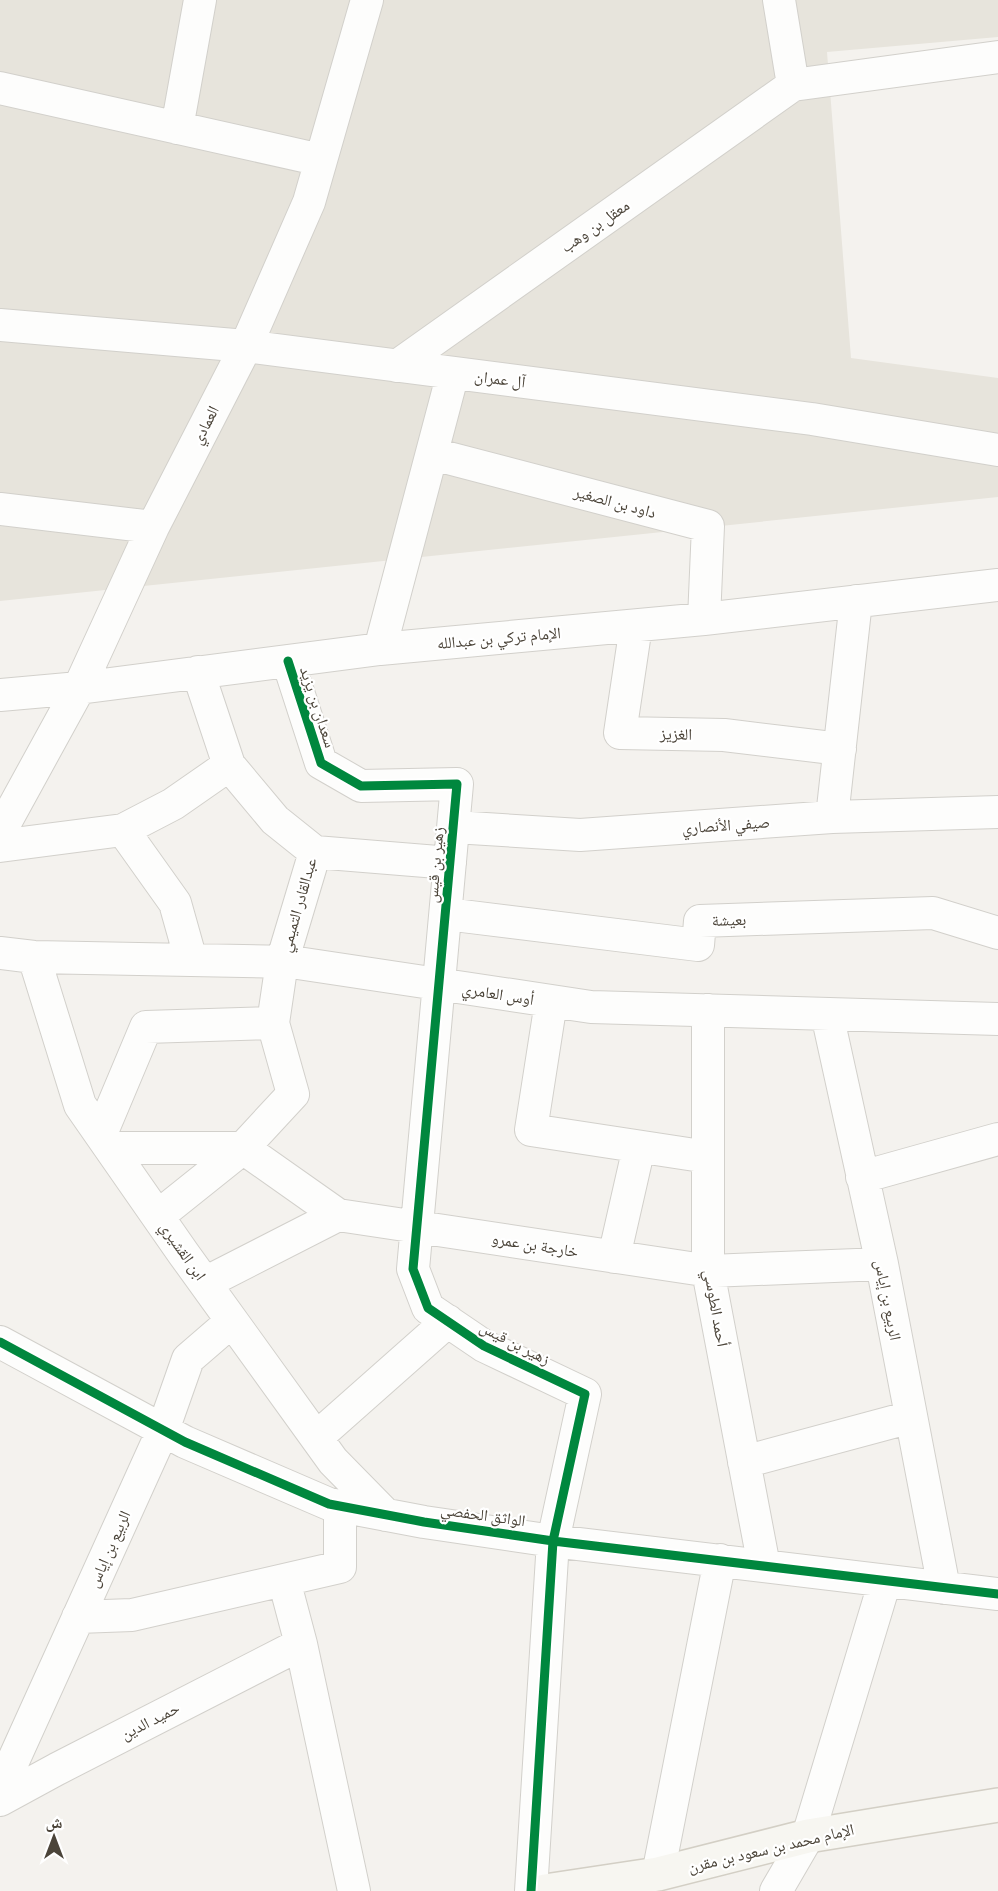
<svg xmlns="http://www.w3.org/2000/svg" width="998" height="1891" viewBox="0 0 998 1891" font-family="'Roboto Condensed','Noto Naskh Arabic',sans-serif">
	<rect width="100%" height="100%" fill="#f4f2ee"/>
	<path fill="#e7e4dc" d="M 0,0 L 998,0 L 998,37 L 827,52 L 851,358 L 998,378 L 998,497 L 0,601 Z"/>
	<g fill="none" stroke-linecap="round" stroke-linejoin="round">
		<g stroke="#d2d0cb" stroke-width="34">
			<path id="street" d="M 779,0 L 793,85
				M 0,88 L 321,160
				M 177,128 L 200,0
				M 0,325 L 246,346 L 812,419 L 998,450
				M 397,366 L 793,85 L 998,57
				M 433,454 L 708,526 L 704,619
				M 0,509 L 153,527
				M 636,626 L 620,733 L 724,735 L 840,749
				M 380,649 L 453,373
				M 288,661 L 321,763 L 361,786 L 457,784 L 413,1269 L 428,1308 L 484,1346 L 585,1394 L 553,1541 L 531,1891
				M 0,695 L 79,688 L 380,649 L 704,619 L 998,585
				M 832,817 L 856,601
				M 454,827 L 580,835 L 832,817 L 998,812
				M 123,830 L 175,903 L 191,960
				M 0,832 L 79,688 L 153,527 L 246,346 L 309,202 L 367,0
				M 0,846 L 123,830 L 173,804 L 229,765
				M 315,852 L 450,863
				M 446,914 L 698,945 L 700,921 L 933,913 L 998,933
				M 0,953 L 34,957 L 291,962 L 591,1007 L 998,1019
				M 34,957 L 80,1105 L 183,1253 L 333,1461 L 386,1515
				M 551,1002 L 531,1130 L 708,1157
				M 708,1010 L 708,1271 L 764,1566
				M 827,1014 L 882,1264 L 944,1588
				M 101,1134 L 146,1027 L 273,1023
				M 110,1148 L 243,1148 L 338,1215
				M 862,1177 L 998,1139
				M 158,1216 L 243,1148 L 293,1094 L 273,1023 L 282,962 L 315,852 L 275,820 L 229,765 L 198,672
				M 614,1257 L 639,1147
				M 205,1283 L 338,1215 L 710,1271 L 882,1264
				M 0,1342 L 185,1442 L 329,1504 L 424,1522 L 553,1541 L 998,1594
				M 317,1437 L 448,1321
				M 744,1462 L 911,1417
				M 284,1580 L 301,1644 L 354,1891
				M 78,1617 L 132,1615 L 340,1567 L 340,1506
				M 0,1790 L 163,1430 L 188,1359 L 232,1321
				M 0,1800 L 57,1769 L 301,1644
				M 658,1874 L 720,1560
				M 776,1891 L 808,1836 L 885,1581"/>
		</g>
		<g stroke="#d3cfc5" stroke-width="36">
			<path id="secondary" d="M 545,1891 L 658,1874 L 808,1836 L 998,1805"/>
		</g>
		<use href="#street" stroke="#fdfdfc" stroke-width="32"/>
		<use href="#secondary" stroke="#f7f6f1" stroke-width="33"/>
		<g stroke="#fff" stroke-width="13">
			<path id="cycleway" d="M 288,661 L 321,763 L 361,786 L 457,784 L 413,1269 L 428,1308 L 484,1346 L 585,1394 L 553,1541 L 531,1891
				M 0,1342 L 185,1442 L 329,1504 L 424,1522 L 553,1541 L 998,1594"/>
		</g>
		<use href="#cycleway" stroke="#00873e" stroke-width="9"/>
	</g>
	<g text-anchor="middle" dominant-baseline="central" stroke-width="4.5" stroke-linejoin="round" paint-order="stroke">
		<g font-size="16" fill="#4b4439" stroke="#fff">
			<text transform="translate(595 226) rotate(-35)">معقل بن وهب</text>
			<text transform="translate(500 379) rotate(7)">آل عمران</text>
			<text transform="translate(205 425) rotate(-63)">العمادي</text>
			<text transform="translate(615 502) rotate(15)">داود بن الصغير</text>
			<text transform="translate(499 638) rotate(-5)">الإمام تركي بن عبدالله</text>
			<text transform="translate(318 707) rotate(72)">سعدان بن يزيد</text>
			<text transform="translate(676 734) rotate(1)">الغزيز</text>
			<text transform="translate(726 825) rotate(-4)">صيفي الأنصاري</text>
			<text transform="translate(435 865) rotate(-85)">زهير بن قيس</text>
			<text transform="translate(298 905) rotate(-74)">عبدالقادر التميمي</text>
			<text transform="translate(729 920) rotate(-2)">بعيشة</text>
			<text transform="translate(498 994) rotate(9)">أوس العامري</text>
			<text transform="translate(535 1245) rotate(9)">خارجة بن عمرو</text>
			<text transform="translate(183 1251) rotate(55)">ابن القشيري</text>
			<text transform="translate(888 1300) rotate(79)">الربيع بن إياس</text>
			<text transform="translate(716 1308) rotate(80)">أحمد الطوسي</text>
			<text transform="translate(515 1343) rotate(27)">زهير بن قيس</text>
			<text transform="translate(483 1515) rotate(8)">الواثق الحفصي</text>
			<text transform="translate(109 1549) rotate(-66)">الربيع بن إياس</text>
			<text transform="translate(150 1721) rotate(-27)">حميد الدين</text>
			<text transform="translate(771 1848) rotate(-13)">الإمام محمد بن سعود بن مقرن</text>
		</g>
	</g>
	<g transform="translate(54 1837)" stroke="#ffffff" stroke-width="4.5" paint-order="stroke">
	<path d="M0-4.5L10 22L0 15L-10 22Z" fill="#4b4439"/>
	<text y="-9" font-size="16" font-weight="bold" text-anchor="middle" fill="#4b4439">ش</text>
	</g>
</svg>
